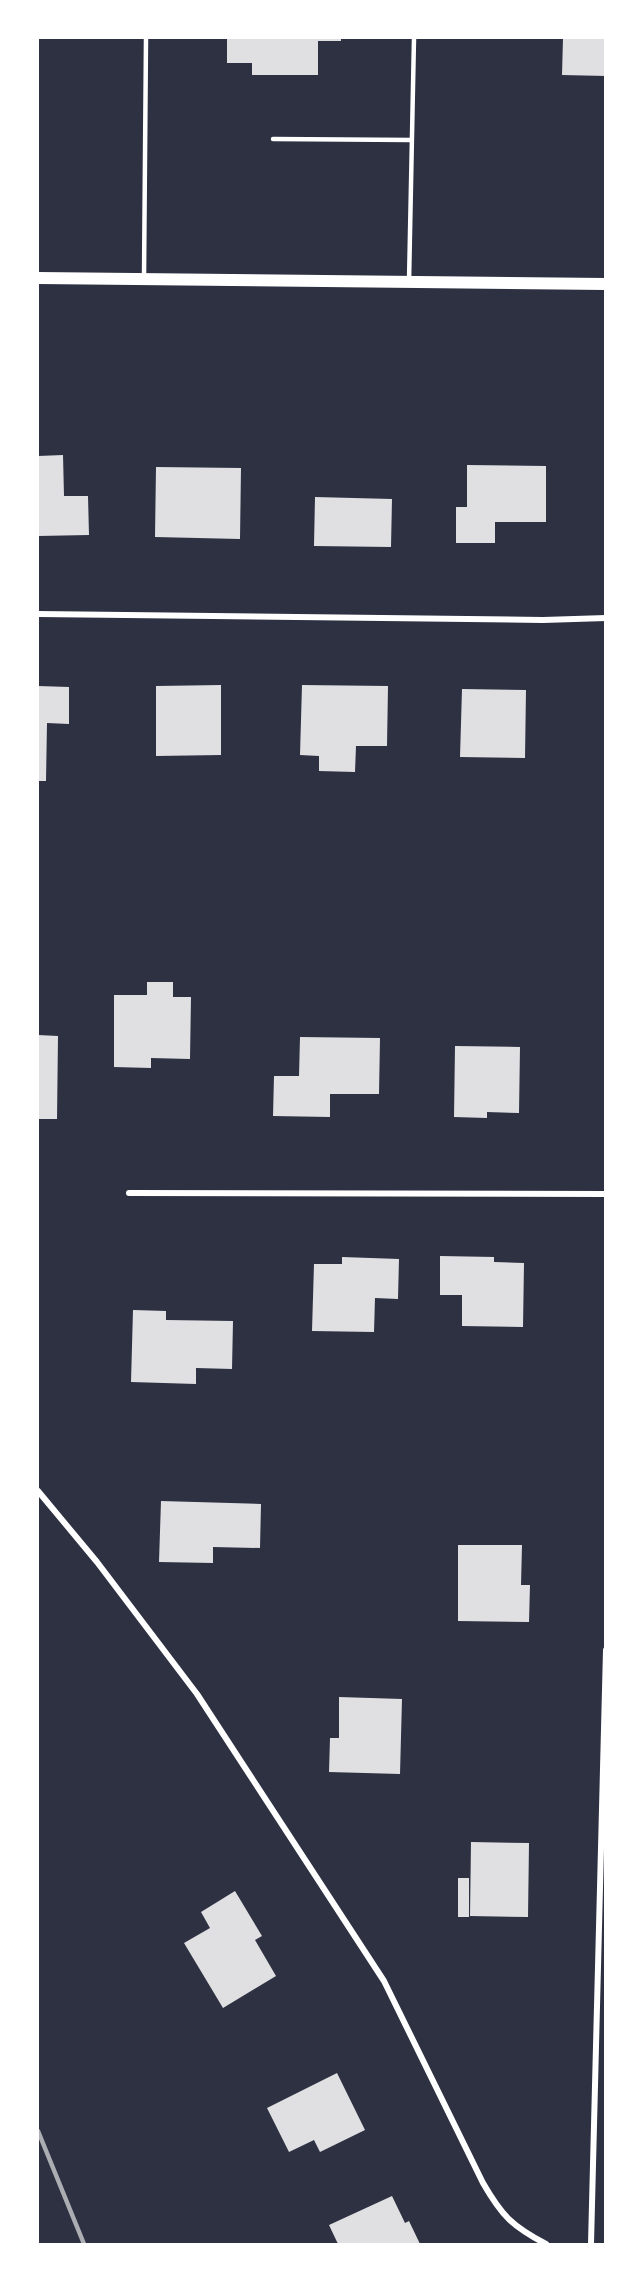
<svg xmlns="http://www.w3.org/2000/svg" width="643" height="2282" viewBox="0 0 643 2282" font-family="Cabin,sans-serif">
	<rect width="100%" height="100%" fill="#2d3142"/>
	<path fill="#e0e0e3" d="M 227,38 L 341,38 L 341,41 L 318,41 L 318,75 L 252,75 L 252,63 L 227,63 Z
		M 563,38 L 606,38 L 606,76 L 562,75 Z
		M 63,455 L 64,496 L 88,496 L 89,535 L 38,536 L 38,456 Z
		M 467,465 L 546,466 L 546,522 L 495,522 L 495,543 L 456,543 L 456,507 L 467,507 Z
		M 156,467 L 241,468 L 240,539 L 155,537 Z
		M 315,497 L 392,499 L 391,547 L 314,546 Z
		M 221,685 L 221,755 L 156,756 L 156,686 Z
		M 302,685 L 388,686 L 387,746 L 356,746 L 355,772 L 319,771 L 319,756 L 300,755 Z
		M 38,686 L 69,687 L 69,724 L 47,723 L 46,781 L 38,781 Z
		M 462,689 L 526,690 L 525,758 L 460,757 Z
		M 147,982 L 173,982 L 173,997 L 191,997 L 190,1059 L 151,1058 L 151,1068 L 114,1067 L 114,995 L 147,995 Z
		M 38,1035 L 58,1036 L 57,1119 L 38,1119 Z
		M 300,1037 L 380,1038 L 379,1094 L 330,1094 L 330,1117 L 273,1116 L 274,1076 L 299,1076 Z
		M 455,1046 L 520,1047 L 519,1113 L 487,1112 L 487,1118 L 454,1117 Z
		M 440,1256 L 494,1257 L 494,1262 L 524,1263 L 523,1327 L 462,1326 L 462,1295 L 440,1295 Z
		M 342,1257 L 399,1259 L 398,1299 L 375,1298 L 374,1332 L 312,1331 L 314,1264 L 342,1264 Z
		M 133,1310 L 166,1311 L 166,1320 L 233,1321 L 232,1369 L 196,1368 L 196,1384 L 131,1382 Z
		M 161,1501 L 261,1504 L 260,1548 L 213,1547 L 213,1563 L 159,1562 Z
		M 458,1545 L 522,1545 L 521,1585 L 530,1585 L 529,1622 L 458,1621 Z
		M 339,1697 L 402,1699 L 400,1774 L 329,1772 L 330,1738 L 339,1738 Z
		M 471,1842 L 529,1843 L 528,1917 L 470,1916 Z
		M 458,1878 L 469,1878 L 469,1917 L 458,1917 Z
		M 235,1891 L 262,1936 L 255,1940 L 276,1976 L 223,2008 L 184,1943 L 210,1928 L 201,1912 Z
		M 337,2073 L 365,2130 L 320,2152 L 314,2140 L 289,2152 L 267,2108 Z
		M 392,2196 L 405,2223 L 409,2221 L 420,2244 L 338,2244 L 329,2225 Z"/>
	<g fill="none" stroke-linecap="round" stroke-linejoin="round">
		<path stroke="#fff" stroke-width="4.5" d="M 273,139 L 412,140
			M 144,278 L 146,38
			M 409,282 L 414,38"/>
		<path stroke="#fff" stroke-width="6" d="M 38,614 L 543,620 L 606,618
			M 129,1193 L 606,1194
			M 38,1491 L 97,1562 L 197,1694 L 384,1981 L 483,2183 C 502,2216 512,2226 546,2244
			M 591,2244 L 606,1650"/>
		<path stroke="#fff" stroke-width="12" d="M 38,278 L 606,284"/>
		<path stroke="#abadb3" stroke-width="4.5" d="M 38,2131 L 84,2244"/>
	</g>
	<rect width="643" height="2282" fill="none" stroke="#ffffff" stroke-width="78"/>
</svg>
